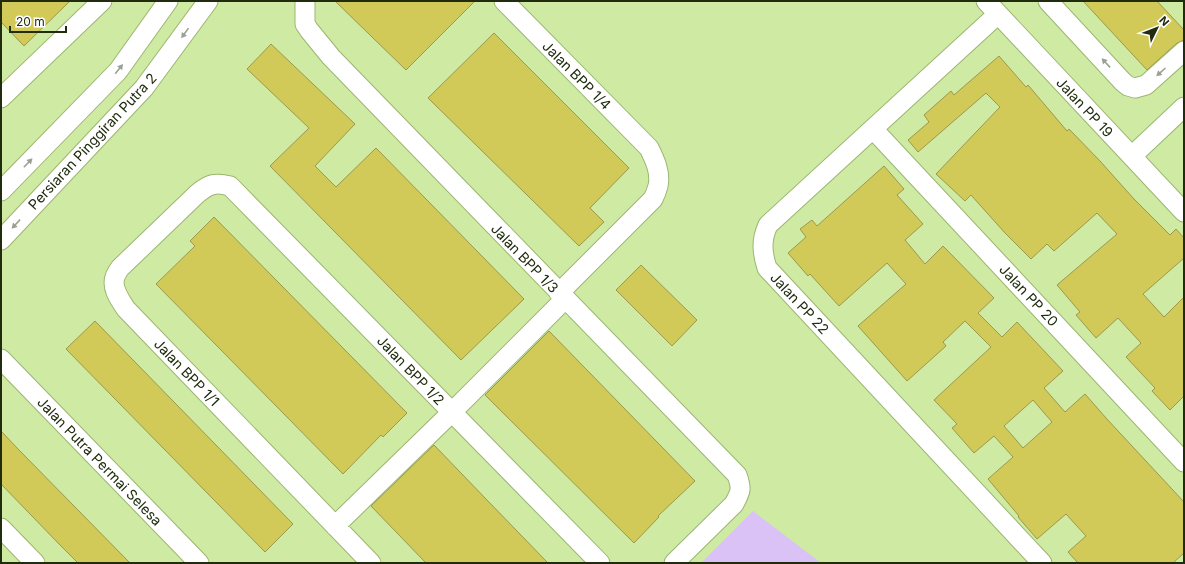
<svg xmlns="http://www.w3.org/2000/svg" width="1185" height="564" viewBox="0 0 1185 564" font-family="Inter,sans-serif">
	<rect width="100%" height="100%" fill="#ceeaa3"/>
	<path fill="#dac2f6" d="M 753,511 L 821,563 L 701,563 Z"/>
	<path fill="#d1ca58" stroke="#9c984c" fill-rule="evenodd" d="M 1,1 L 70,1 L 24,46 L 1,22 Z
		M 335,1 L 475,1 L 406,70 Z
		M 1083,1 L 1157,1 L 1184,30 L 1184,40 L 1177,43 L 1147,70 Z
		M 494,33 L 629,168 L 590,208 L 604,222 L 579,246 L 428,98 Z
		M 271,44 L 355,124 L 315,166 L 336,187 L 376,148 L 524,299 L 461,360 L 270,166 L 309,128 L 247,69 Z
		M 999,56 L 1026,87 L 1028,85 L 1067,131 L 1069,129 L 1100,161 L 1134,199 L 1170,235 L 1176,229 L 1184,238 L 1184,258 L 1143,294 L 1164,317 L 1184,297 L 1184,396 L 1170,410 L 1152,391 L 1155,388 L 1126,357 L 1141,343 L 1118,318 L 1096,338 L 1076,315 L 1080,312 L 1057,285 L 1117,234 L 1097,213 L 1054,251 L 1047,244 L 1031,259 L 1005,233 L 971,195 L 965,201 L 936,174 L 1000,107 L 986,93 L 918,152 L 908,140 L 929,122 L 924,115 L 951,91 L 954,95 Z
		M 884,166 L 904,189 L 897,195 L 923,224 L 905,240 L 925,264 L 943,246 L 994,298 L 978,313 L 1002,337 L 1017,322 L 1063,371 L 1044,388 L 1065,412 L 1085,394 L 1106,418 L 1184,502 L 1184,553 L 1173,563 L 1078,563 L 1068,552 L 1086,536 L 1066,514 L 1037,539 L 1018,517 L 1019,516 L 988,479 L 1013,457 L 994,436 L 974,453 L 952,428 L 957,424 L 934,400 L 991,347 L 965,321 L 943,342 L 946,346 L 907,381 L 858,326 L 906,284 L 887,263 L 839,306 L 810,274 L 808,276 L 788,253 L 806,237 L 800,229 L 812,220 L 817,226 ZM 1033,400 L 1052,422 L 1023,448 L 1004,426 Z
		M 214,217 L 407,413 L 383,437 L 381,435 L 343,474 L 156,284 L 195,246 L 190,241 Z
		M 641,265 L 697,320 L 672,346 L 616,290 Z
		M 95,321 L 293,524 L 265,552 L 66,349 Z
		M 549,331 L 695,481 L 658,516 L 659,517 L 634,543 L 485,395 Z
		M 1,431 L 19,450 L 130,563 L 78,563 L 60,545 L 1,484 Z
		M 434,445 L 486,499 L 548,563 L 426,563 L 371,506 Z"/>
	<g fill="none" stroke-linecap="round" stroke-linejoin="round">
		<g stroke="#9bb670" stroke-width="21">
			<path id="minor" d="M 305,1 L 305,24 L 309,30 L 331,57 L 737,475 C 742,489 741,491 734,504 L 674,563
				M 504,1 L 649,148 C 655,160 661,173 658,186 C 657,190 655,195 653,199 L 559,293
				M 986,1 L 1184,212
				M 1048,1 L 1123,82 L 1128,86 L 1135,88 L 1146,85 L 1184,51
				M 998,14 L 768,225 C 761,240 762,252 767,268 L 1042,563
				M 1,98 L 102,1
				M 873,129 L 1184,462
				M 1132,156 L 1184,107
				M 1,191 L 118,71 L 168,1
				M 1,240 L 144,88 L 208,1
				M 1,359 L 199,563
				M 335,526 L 452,412 L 565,299
				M 1,528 L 35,563
				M 371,563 L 126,309 C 120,300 111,288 115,277 C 116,274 118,271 120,268 L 197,194 C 209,184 215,182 230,186 L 600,563"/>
		</g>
		<use href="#minor" stroke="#fff" stroke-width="19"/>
	</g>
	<defs><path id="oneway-solid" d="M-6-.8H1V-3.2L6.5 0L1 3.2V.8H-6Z"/></defs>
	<g fill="#9ba093">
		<use href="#oneway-solid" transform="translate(185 33) rotate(126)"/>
		<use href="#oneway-solid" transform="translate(1106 63) rotate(-133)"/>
		<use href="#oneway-solid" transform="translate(119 69) rotate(-51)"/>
		<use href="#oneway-solid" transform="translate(1161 72) rotate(138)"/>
		<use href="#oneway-solid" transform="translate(28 163) rotate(-46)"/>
		<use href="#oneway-solid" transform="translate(16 224) rotate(133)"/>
	</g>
	<g text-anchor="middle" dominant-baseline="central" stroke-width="3" stroke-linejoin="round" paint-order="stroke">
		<g font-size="14" fill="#212c0f" stroke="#fff">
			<text transform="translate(577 75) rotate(45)">Jalan BPP 1/4</text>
			<text transform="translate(1085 107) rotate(47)">Jalan PP 19</text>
			<text transform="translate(92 141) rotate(-47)">Persiaran Pinggiran Putra 2</text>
			<text transform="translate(525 258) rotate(46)">Jalan BPP 1/3</text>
			<text transform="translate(1029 295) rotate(47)">Jalan PP 20</text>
			<text transform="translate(800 303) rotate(47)">Jalan PP 22</text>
			<text transform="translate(411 370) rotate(46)">Jalan BPP 1/2</text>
			<text transform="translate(187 372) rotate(46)">Jalan BPP 1/1</text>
			<text transform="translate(100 461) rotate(46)">Jalan Putra Permai Selesa</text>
		</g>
	</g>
	<rect width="1185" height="564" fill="none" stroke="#212c0f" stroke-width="4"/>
	<g transform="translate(1157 28) rotate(47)" stroke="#ffffff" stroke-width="3" paint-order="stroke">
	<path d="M0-3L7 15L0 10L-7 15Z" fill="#212c0f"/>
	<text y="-6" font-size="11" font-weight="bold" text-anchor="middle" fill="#212c0f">N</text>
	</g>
	<path d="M10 26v6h56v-6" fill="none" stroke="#212c0f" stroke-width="2"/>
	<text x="16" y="26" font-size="12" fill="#212c0f" stroke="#ffffff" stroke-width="3" paint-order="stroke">20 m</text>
</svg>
